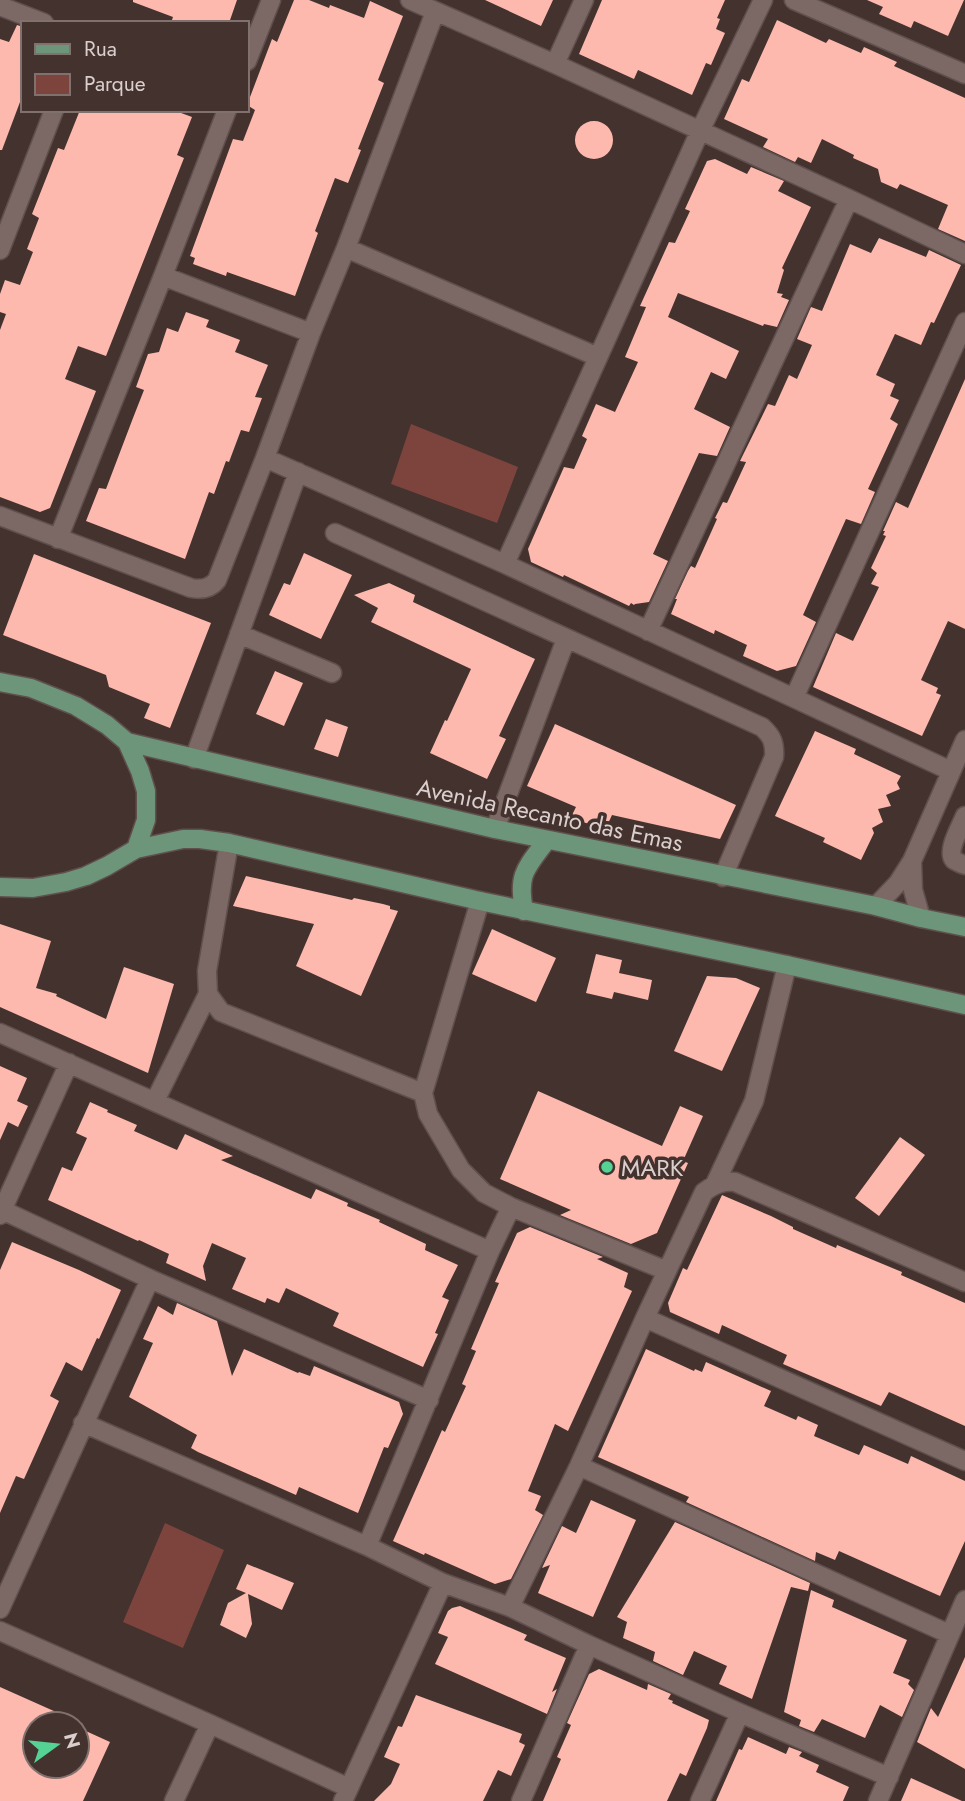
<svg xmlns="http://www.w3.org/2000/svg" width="965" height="1801" viewBox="0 0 965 1801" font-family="Jost,sans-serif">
	<rect width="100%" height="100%" fill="#44322f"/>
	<path fill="#7d443d" d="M 411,424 L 518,467 L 497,523 L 391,484 Z
		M 165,1523 L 224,1550 L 183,1648 L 123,1622 Z"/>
	<path fill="#fdb9ae" d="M 133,0 L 237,0 L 229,23 L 171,23 L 173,17 L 133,2 Z
		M 294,0 L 309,0 L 329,8 L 330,5 L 364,18 L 370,1 L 403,16 L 378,80 L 384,83 L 358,149 L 361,150 L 348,183 L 335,178 L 315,231 L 318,233 L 295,296 L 227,272 L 226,276 L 193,264 L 195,258 L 190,256 L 233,139 L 243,141 L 255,110 L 247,105 L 272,39 L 277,42 Z
		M 485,0 L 553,0 L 541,26 Z
		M 602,0 L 725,0 L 717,18 L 720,19 L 716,29 L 725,33 L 711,65 L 706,63 L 692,95 L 638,70 L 634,79 L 579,54 Z
		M 867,0 L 964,0 L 948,36 L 914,21 L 911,28 L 879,14 L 883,7 Z
		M 777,20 L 826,43 L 829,39 L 861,53 L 864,47 L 897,62 L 894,66 L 965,98 L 965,241 L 938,229 L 948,205 L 900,184 L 897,189 L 881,182 L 878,169 L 853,158 L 854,155 L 822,139 L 811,163 L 798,157 L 795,162 L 763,147 L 768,139 L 724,119 L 742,79 L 749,82 Z
		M 17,25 L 23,27 L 23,94 L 2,150 L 0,150 L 0,39 L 9,42 Z
		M 80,110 L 173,110 L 192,117 L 177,155 L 184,158 L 106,356 L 78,346 L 65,379 L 96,391 L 50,508 L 40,512 L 0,497 L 0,330 L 6,314 L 0,312 L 0,294 L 5,280 L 20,285 L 33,252 L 27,249 L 39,218 L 32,214 L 58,148 L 64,150 Z
		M575 140a19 19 0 1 1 38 0a19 19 0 1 1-38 0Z
		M 715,159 L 747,174 L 751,167 L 784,181 L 778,191 L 811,207 L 782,268 L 784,270 L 777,293 L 783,294 L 781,297 L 789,300 L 777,327 L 764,324 L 763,326 L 678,293 L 668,317 L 739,351 L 726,379 L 711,372 L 694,409 L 730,427 L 717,456 L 699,453 L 653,554 L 668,561 L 649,602 L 635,604 L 634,605 L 631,603 L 629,606 L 564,575 L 563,577 L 531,562 L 528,549 L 564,467 L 574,469 L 587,439 L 582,436 L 596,404 L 615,412 L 638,362 L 625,357 L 646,307 L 640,306 L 669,242 L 675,243 L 690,211 L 685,209 L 707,161 Z
		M 879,238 L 926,257 L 929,250 L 961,265 L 934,323 L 931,322 L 921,345 L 895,334 L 876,375 L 895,384 L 890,396 L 899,400 L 890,419 L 898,424 L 868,489 L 875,492 L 861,524 L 846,519 L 803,615 L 816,622 L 796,666 L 777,671 L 743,656 L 747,645 L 715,630 L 714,634 L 671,614 L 677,599 L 675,599 L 688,571 L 691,566 L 695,568 L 717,519 L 715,518 L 723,502 L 727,503 L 746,462 L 740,461 L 768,404 L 775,406 L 789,375 L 797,379 L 812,345 L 797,339 L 811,307 L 822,311 L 850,244 L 871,253 Z
		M 186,312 L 209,320 L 206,327 L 240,340 L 235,352 L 268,365 L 255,397 L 262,398 L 249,432 L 241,430 L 229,462 L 226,461 L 214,494 L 209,492 L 185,559 L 86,521 L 99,488 L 106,489 L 133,418 L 144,390 L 136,387 L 148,354 L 159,352 L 167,328 L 178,332 Z
		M 965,379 L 965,629 L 948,621 L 921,680 L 938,688 L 936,693 L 941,695 L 922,736 L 813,687 L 836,633 L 853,641 L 879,587 L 871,584 L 877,573 L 871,568 L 886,536 L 883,535 L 885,531 L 883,531 L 896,502 L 908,508 Z
		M 304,553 L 352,575 L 321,639 L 269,615 L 284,583 L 290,585 Z
		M 34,554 L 211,623 L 170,728 L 144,718 L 150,704 L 109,687 L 106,675 L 3,635 Z
		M 389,583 L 415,595 L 413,602 L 535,659 L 499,736 L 506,739 L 487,779 L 430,753 L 445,720 L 447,721 L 471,669 L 371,622 L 378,608 L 354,595 Z
		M 275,671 L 303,683 L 284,726 L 256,714 Z
		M 326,719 L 348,727 L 338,757 L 314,749 Z
		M 555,724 L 736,805 L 720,839 L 612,815 L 606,828 L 570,819 L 576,807 L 527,786 Z
		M 815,731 L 856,749 L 854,754 L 901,776 L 897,783 L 900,789 L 886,795 L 891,806 L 878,809 L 883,822 L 872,828 L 874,833 L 861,860 L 823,842 L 825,838 L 775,816 Z
		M 246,876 L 352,900 L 354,898 L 383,904 L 390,906 L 390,909 L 398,911 L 361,996 L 296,966 L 314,924 L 233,906 Z
		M 0,924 L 51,941 L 36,988 L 57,994 L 56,996 L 106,1019 L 124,967 L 174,984 L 148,1073 L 0,1007 Z
		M 492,929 L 556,958 L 536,1002 L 472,974 Z
		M 596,954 L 622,960 L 619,973 L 652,980 L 648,1000 L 614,992 L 612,999 L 586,993 Z
		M 707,976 L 736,978 L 760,988 L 722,1071 L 674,1051 Z
		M 0,1066 L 27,1078 L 17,1101 L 28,1106 L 18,1127 L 8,1122 L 0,1140 Z
		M 538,1091 L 662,1146 L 680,1106 L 703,1116 L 683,1161 L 688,1163 L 657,1233 L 631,1244 L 560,1215 L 571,1210 L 500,1179 Z
		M 90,1102 L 108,1110 L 107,1112 L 137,1125 L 134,1131 L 177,1150 L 185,1134 L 233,1156 L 221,1160 L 311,1199 L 316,1189 L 348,1203 L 347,1206 L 380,1220 L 379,1222 L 426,1244 L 425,1250 L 458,1265 L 442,1297 L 449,1300 L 435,1333 L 438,1334 L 423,1367 L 333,1326 L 339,1313 L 286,1288 L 279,1303 L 267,1298 L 265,1303 L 232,1289 L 246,1258 L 212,1243 L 203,1266 L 206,1281 L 166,1263 L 169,1254 L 139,1240 L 138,1241 L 48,1200 L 62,1167 L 72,1171 L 87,1138 L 76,1133 Z
		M 900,1137 L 925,1155 L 879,1216 L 855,1198 Z
		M 722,1195 L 771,1216 L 793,1227 L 793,1229 L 836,1248 L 837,1245 L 902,1272 L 901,1275 L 965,1303 L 965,1426 L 889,1392 L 881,1406 L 783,1364 L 787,1355 L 722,1325 L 719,1334 L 670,1312 L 668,1303 L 683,1268 L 687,1270 Z
		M 530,1227 L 603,1257 L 597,1259 L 628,1273 L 624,1287 L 632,1291 L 568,1431 L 555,1424 L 528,1491 L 541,1496 L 535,1510 L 543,1515 L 511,1579 L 495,1584 L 425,1553 L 424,1555 L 393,1541 L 442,1430 L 445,1432 L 466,1386 L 462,1384 L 476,1351 L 471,1349 L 499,1283 L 495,1282 L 517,1233 Z
		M 12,1242 L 79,1270 L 121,1290 L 99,1339 L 97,1338 L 82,1371 L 66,1362 L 50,1396 L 59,1401 L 24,1479 L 16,1476 L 0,1513 L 0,1270 Z
		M 177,1303 L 217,1321 L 232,1376 L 244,1349 L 298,1373 L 299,1372 L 310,1376 L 314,1366 L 399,1402 L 403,1414 L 388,1448 L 384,1447 L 358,1513 L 299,1487 L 296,1495 L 198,1452 L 191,1448 L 197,1435 L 129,1397 L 153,1343 L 143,1339 L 158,1306 L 173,1315 Z
		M 646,1349 L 694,1371 L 695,1369 L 702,1372 L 706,1362 L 771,1391 L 764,1406 L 796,1420 L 798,1416 L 818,1425 L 814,1436 L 859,1455 L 864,1445 L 908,1464 L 911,1456 L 965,1481 L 965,1541 L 940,1596 L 839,1551 L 835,1560 L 816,1552 L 815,1561 L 686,1502 L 689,1497 L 598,1457 Z
		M 591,1500 L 636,1520 L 593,1617 L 538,1593 L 550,1565 L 542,1568 L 562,1526 L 576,1533 Z
		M 675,1522 L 810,1583 L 808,1591 L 791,1587 L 752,1699 L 719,1684 L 727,1666 L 694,1651 L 683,1675 L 653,1661 L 655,1652 L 623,1638 L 627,1622 L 617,1617 Z
		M 247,1564 L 294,1583 L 282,1610 L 248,1594 L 252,1624 L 246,1638 L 220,1625 L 228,1603 L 246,1593 L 236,1589 Z
		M 811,1590 L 834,1600 L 832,1607 L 907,1640 L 893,1673 L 910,1680 L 908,1684 L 914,1690 L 902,1717 L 880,1705 L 865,1738 L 822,1719 L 814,1732 L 799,1726 L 801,1720 L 784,1712 Z
		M 460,1606 L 527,1635 L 524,1640 L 566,1658 L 552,1692 L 557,1689 L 547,1714 L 435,1664 L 448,1637 L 438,1633 L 448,1611 L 452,1608 Z
		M 965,1657 L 965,1769 L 917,1742 L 931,1708 L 938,1717 Z
		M 599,1669 L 647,1690 L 648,1684 L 671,1694 L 668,1699 L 673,1701 L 672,1703 L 709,1720 L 707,1728 L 686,1776 L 680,1773 L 667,1801 L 543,1801 L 561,1759 L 557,1757 L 571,1725 L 567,1723 L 589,1674 Z
		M 0,1687 L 83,1724 L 35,1724 L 35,1766 L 77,1766 L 77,1727 L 110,1742 L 83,1801 L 0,1801 Z
		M 416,1695 L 522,1734 L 519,1742 L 525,1745 L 511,1776 L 498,1770 L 483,1801 L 374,1801 L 391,1784 L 400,1764 L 384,1757 L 398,1726 L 402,1727 Z
		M 748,1737 L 786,1754 L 789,1747 L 802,1752 L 799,1756 L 819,1765 L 816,1772 L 849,1787 L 843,1801 L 716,1801 L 739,1749 L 742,1750 Z
		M 911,1778 L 962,1801 L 901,1801 Z"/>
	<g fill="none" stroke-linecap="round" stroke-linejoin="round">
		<g stroke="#5f504e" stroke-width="21">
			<path id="minor" d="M 410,0 L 555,64 L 849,199 L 965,254
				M 794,0 L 965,74
				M 0,6 L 44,23
				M 247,61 L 271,0
				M 555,64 L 584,0
				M 346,248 L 598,357
				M 0,250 L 54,110
				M 163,276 L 311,333
				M 265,458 L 505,564 L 951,771
				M 0,516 L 191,588 C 201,590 210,589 217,580 L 265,458 L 311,333 L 346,248 L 435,12
				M 335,533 L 762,727 C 772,736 775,743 774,757 L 723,877
				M 58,539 L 163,276 L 227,110
				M 505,564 L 700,131 L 763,0
				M 648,631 L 849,199
				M 239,634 L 332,673
				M 794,698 L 965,322
				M 194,759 L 298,472
				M 965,816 C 961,826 946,851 954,860 C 956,861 963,865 965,865
				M 495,829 L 566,639
				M 229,843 L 207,971 L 208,994 L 221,1012 L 423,1093
				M 912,861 L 913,890 L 921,918
				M 480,901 L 423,1093 L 428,1114 L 461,1170 L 484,1193 L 511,1207
				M 876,906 L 898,883 L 912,861 L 965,740
				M 0,1033 L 490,1251
				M 155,1101 L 208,994
				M 715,1184 L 754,1101 L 787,965
				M 2,1210 L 150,1279 L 429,1400
				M 0,1215 L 69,1063
				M 645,1318 L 965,1461
				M 83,1423 L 367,1546 L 443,1583 L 510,1607 L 589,1645 L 740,1713 L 889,1777
				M 579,1466 L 949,1634
				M 367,1546 L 490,1251 L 511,1207 L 667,1271
				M 510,1607 L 579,1466 L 645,1318 L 704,1192 C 715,1184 722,1181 735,1182 L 965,1282
				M 0,1609 L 150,1279
				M 0,1631 L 210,1724 L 349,1788
				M 174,1801 L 210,1724
				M 343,1801 L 443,1583
				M 521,1801 L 589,1645
				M 700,1801 L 740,1713
				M 878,1801 L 965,1600"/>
		</g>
		<g stroke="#5f504e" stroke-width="21">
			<path id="major" d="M 0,682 L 31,688 L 76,706 L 107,725 L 127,742 L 140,771 L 146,791 L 146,820 L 136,849 L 107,866 L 86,876 L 66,882 L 33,888 L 0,887
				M 127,742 L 495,829 L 876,906 L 921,918 L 965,927
				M 136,849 L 183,839 L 200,839 L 229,843 L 480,901 L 787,965 L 965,1005
				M 524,911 C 517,874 526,868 547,840"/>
		</g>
		<use href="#minor" stroke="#7c6864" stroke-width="18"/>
		<use href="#major" stroke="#6d957a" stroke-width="18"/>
	</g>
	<circle fill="#54d395" stroke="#44322f" stroke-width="2.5" cx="607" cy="1167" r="7"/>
	<g text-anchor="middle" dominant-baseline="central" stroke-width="7" stroke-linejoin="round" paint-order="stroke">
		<g font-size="24" fill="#dbcfcd" stroke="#44322f">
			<text transform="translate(550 815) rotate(12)">Avenida Recanto das Emas</text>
		</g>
		<g font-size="24" fill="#dbcfcd" stroke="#44322f" text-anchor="start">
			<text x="621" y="1167">MARK</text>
		</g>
	</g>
	<rect x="21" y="21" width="228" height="91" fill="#44322f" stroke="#80716e" stroke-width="2"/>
	<rect x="35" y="44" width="35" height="10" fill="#6d957a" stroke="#80716e" stroke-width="2"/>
	<text x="84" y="56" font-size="21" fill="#dbcfcd">Rua</text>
	<rect x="35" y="74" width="35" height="21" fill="#7d443d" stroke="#80716e" stroke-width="2"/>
	<text x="84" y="91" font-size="21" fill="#dbcfcd">Parque</text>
	<g transform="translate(56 1745) rotate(75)"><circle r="33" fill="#44322f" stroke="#80716e" stroke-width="2"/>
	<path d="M0-5L12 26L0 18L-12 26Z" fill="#54d395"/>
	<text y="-10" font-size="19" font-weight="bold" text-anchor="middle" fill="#dbcfcd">N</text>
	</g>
</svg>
